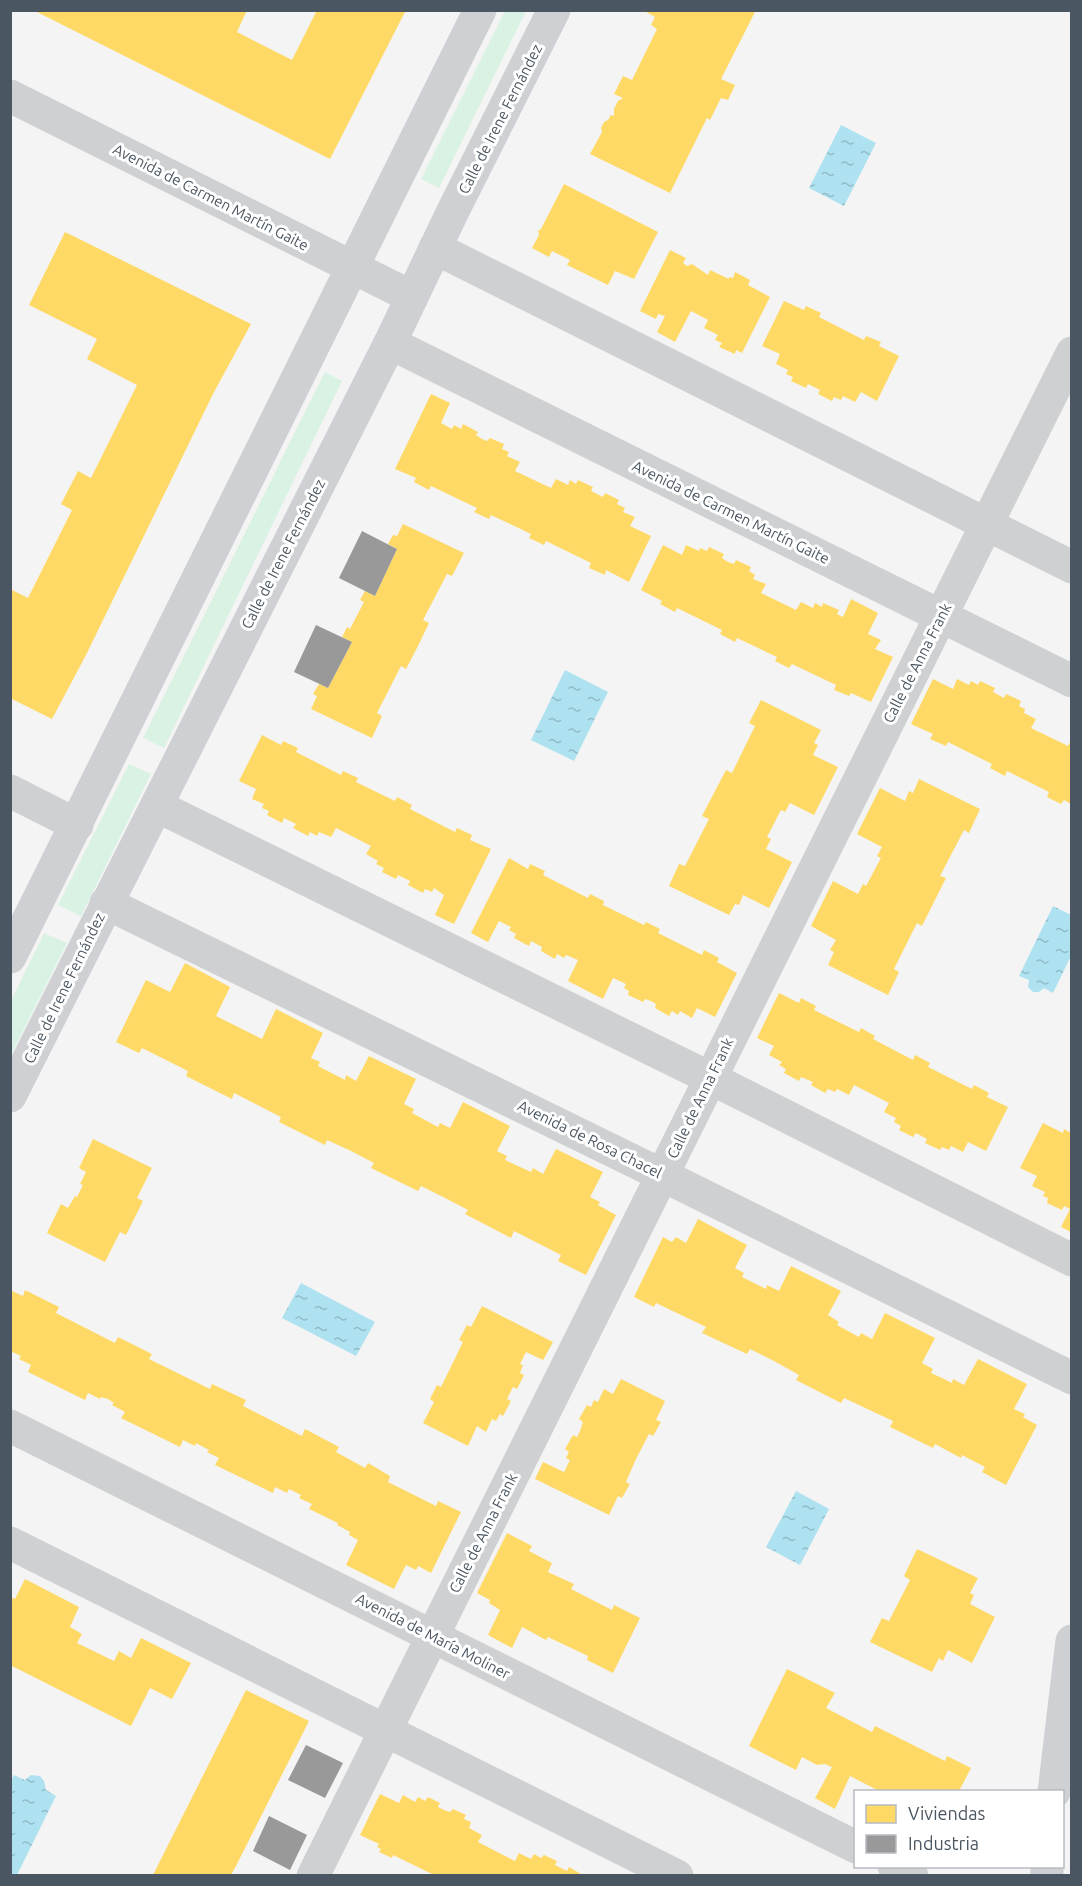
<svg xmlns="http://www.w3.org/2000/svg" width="1082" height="1886" viewBox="0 0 1082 1886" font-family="Ubuntu,sans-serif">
	<defs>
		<pattern id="water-ripples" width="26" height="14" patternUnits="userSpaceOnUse" patternTransform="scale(1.5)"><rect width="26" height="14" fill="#aee2f0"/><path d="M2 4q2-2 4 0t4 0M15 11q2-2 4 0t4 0" fill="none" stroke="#90bac6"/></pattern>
	</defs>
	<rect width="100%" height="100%" fill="#f4f4f4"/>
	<path fill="#d9f2e3" d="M 505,11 L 526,11 L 439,188 L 421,179 Z
		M 325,372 L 342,381 L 164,748 L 143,738 Z
		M 129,764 L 151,774 L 81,916 L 58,905 Z
		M 44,933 L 67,943 L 11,1055 L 11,1001 Z"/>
	<path fill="url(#water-ripples)" d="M 841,125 L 876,143 L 844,206 L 809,188 Z
		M 565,670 L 608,692 L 574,761 L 531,740 Z
		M 1053,906 L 1071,915 L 1071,956 L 1053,993 L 1044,988 L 1039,992 L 1033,992 L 1028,987 L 1029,980 L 1019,976 Z
		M 301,1283 L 375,1322 L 356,1356 L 282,1318 Z
		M 796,1491 L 829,1509 L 800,1565 L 766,1547 Z
		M 14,1775 L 25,1780 L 31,1775 L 40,1776 L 44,1781 L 46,1790 L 56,1796 L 17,1875 L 11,1876 L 10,1782 Z"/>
	<path fill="#ffd966" d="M 33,10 L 247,10 L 237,32 L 292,60 L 317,10 L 406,10 L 330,159 Z
		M 643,10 L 756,10 L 721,79 L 735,85 L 728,100 L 721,98 L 710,120 L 707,118 L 670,193 L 590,154 L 602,132 L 601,128 L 604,122 L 608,120 L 611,115 L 614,116 L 614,109 L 618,101 L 623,98 L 614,94 L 623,76 L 632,80 L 657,29 L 651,25 L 655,17 Z
		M 564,184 L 658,232 L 634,279 L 615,271 L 608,285 L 567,265 L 570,260 L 552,251 L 549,257 L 532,248 L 539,235 L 538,231 L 541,229 Z
		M 65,232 L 251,324 L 213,394 L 86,655 L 52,719 L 10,698 L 10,589 L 28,598 L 72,510 L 61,504 L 78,471 L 91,478 L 137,385 L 87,359 L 97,339 L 29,305 Z
		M 670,250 L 686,258 L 683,263 L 687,266 L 692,264 L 708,275 L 710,270 L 729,279 L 729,277 L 733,278 L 735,272 L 750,280 L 748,285 L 770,297 L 742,353 L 736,350 L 735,354 L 719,347 L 722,343 L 715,340 L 718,335 L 704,328 L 708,320 L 691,311 L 675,342 L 657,332 L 665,316 L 658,314 L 656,319 L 640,311 Z
		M 784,301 L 804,310 L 806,306 L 821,313 L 819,317 L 864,340 L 866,336 L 881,342 L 879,346 L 899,356 L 877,401 L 861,392 L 855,402 L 843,396 L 841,400 L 834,397 L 832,401 L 818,394 L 820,390 L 808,384 L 806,388 L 791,381 L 793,377 L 786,374 L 788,370 L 776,364 L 780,354 L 762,346 Z
		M 431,394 L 450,403 L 441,423 L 452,429 L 454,425 L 461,429 L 463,424 L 478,432 L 476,435 L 482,439 L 487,441 L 490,438 L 504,444 L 502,449 L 509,452 L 507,456 L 520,462 L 515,471 L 551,488 L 556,479 L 568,485 L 570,480 L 576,484 L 578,480 L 593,487 L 591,491 L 603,497 L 605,493 L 619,500 L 617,504 L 625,508 L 623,512 L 635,517 L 630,526 L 651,536 L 629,582 L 606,570 L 605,575 L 589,568 L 591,563 L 546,541 L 544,545 L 529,538 L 531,534 L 491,515 L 489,519 L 474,512 L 477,508 L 431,486 L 429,490 L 414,482 L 416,478 L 395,469 Z
		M 403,524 L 464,553 L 452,576 L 447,574 L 423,620 L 429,623 L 418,646 L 406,669 L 401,666 L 377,713 L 382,716 L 372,738 L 311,709 L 317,696 L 313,694 L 319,684 L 328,688 L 352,642 L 342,637 L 347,627 L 350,629 L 364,602 L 360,600 L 365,591 L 375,596 L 397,549 L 388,544 L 393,535 L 397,536 Z
		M 663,545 L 682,555 L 686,545 L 699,551 L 700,548 L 707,551 L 709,547 L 724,554 L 722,558 L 728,562 L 734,564 L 736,560 L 751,567 L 749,571 L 755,575 L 753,579 L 766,584 L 761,593 L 796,610 L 801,602 L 813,608 L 815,603 L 822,607 L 823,603 L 839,610 L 837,614 L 843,617 L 851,599 L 878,613 L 868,634 L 881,640 L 875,649 L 893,657 L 871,702 L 851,693 L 849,696 L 834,690 L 836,685 L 792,664 L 789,668 L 775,661 L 777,657 L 737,638 L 735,642 L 720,634 L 722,630 L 677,608 L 675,612 L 660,604 L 662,601 L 641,590 Z
		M 933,679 L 953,689 L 957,679 L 969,685 L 971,681 L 978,685 L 980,681 L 995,688 L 993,692 L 1004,698 L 1006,694 L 1021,701 L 1019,706 L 1025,709 L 1024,713 L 1036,719 L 1031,728 L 1068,746 L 1071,740 L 1071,804 L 1064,800 L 1061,804 L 1047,797 L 1049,792 L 1007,771 L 1005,776 L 990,768 L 992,764 L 948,742 L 946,746 L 930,739 L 933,734 L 911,724 Z
		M 761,700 L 821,730 L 814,743 L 818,745 L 813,755 L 838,767 L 814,815 L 790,803 L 785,812 L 781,810 L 767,837 L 771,839 L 766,849 L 792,862 L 769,908 L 743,895 L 739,905 L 735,904 L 729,915 L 669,886 L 679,864 L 685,866 L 709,819 L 702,816 L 726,770 L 732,773 L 755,726 L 749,723 Z
		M 262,735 L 281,745 L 283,741 L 298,748 L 296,752 L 341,775 L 343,771 L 358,778 L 356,782 L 395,801 L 397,797 L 412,805 L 410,809 L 455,832 L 457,828 L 472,835 L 470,840 L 491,849 L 454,924 L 435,915 L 444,895 L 434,888 L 432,892 L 425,889 L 423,893 L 408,885 L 410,881 L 398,875 L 396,879 L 382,872 L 384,868 L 376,864 L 378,861 L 366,854 L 371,846 L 336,828 L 331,837 L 319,832 L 317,836 L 310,832 L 308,836 L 293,828 L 296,824 L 284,818 L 282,823 L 267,815 L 269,811 L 262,808 L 264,804 L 252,799 L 256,789 L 239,781 Z
		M 919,779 L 980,809 L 969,833 L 964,830 L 940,876 L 946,878 L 922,926 L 917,923 L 894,969 L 899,972 L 888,995 L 828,965 L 834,952 L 830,950 L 836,940 L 811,926 L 833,881 L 858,894 L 863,884 L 866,886 L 874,871 L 881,858 L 877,856 L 882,847 L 857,834 L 880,788 L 905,801 L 909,791 L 913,793 Z
		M 509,858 L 528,869 L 530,864 L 545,871 L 543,875 L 588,898 L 590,894 L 604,901 L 603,905 L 644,925 L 646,922 L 660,929 L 658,933 L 702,955 L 704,950 L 719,958 L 717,962 L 737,973 L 715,1017 L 697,1008 L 692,1018 L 680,1011 L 678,1015 L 672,1011 L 669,1016 L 655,1008 L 656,1004 L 651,1001 L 645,999 L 643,1002 L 628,995 L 629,991 L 624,988 L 626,984 L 613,978 L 603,999 L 568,981 L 578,960 L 566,955 L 564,958 L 557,954 L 555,959 L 541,951 L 542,947 L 531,941 L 529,946 L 514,938 L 516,934 L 509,930 L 511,927 L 499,921 L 488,942 L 471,933 Z
		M 185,963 L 230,987 L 216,1016 L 262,1039 L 276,1009 L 323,1033 L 311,1058 L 320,1062 L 318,1066 L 345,1080 L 346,1075 L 356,1081 L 369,1056 L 416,1079 L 404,1104 L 414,1109 L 412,1113 L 438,1127 L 440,1123 L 450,1128 L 463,1102 L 510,1126 L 497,1151 L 507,1156 L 505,1160 L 531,1172 L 533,1168 L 543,1174 L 556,1149 L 603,1172 L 590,1197 L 600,1202 L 598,1205 L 616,1215 L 586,1275 L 558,1261 L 561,1255 L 514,1231 L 511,1238 L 465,1214 L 468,1210 L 445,1198 L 421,1186 L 418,1191 L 371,1168 L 374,1163 L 351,1151 L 327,1140 L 325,1145 L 279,1122 L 281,1117 L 234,1093 L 232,1099 L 186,1076 L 188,1071 L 142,1048 L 139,1053 L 116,1042 L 146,980 L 170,992 Z
		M 779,993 L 799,1003 L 801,998 L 816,1006 L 814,1010 L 859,1032 L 861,1028 L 875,1036 L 873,1039 L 913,1060 L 915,1055 L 930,1063 L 928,1067 L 972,1089 L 974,1085 L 989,1093 L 987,1097 L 1008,1107 L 986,1151 L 968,1142 L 963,1152 L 951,1146 L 949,1150 L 942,1147 L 940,1150 L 925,1143 L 927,1139 L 916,1133 L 913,1137 L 899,1130 L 901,1126 L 894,1122 L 896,1118 L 884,1112 L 889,1103 L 854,1085 L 849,1095 L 837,1089 L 835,1092 L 828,1089 L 825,1093 L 811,1085 L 813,1082 L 801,1077 L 799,1081 L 784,1073 L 786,1069 L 779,1065 L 782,1062 L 769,1055 L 774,1046 L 757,1038 Z
		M 1043,1123 L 1063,1133 L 1064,1129 L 1071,1133 L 1071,1232 L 1061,1227 L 1070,1209 L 1064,1206 L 1062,1210 L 1047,1203 L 1048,1198 L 1043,1196 L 1045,1192 L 1032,1186 L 1037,1176 L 1020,1168 Z
		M 93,1139 L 152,1168 L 137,1198 L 143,1201 L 126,1235 L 120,1232 L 105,1262 L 47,1233 L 61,1204 L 68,1208 L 75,1196 L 77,1197 L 83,1185 L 80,1184 L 86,1172 L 79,1168 Z
		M 698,1219 L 747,1245 L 735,1268 L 744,1273 L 742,1277 L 766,1289 L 767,1285 L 779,1291 L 791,1266 L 841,1291 L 828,1315 L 839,1322 L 837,1325 L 859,1337 L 861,1333 L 872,1339 L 885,1313 L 935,1338 L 922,1363 L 933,1369 L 931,1373 L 942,1378 L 952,1383 L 953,1379 L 964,1385 L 978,1359 L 1027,1384 L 1014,1409 L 1025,1414 L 1023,1417 L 1037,1425 L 1006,1485 L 982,1472 L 985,1467 L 962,1455 L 961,1458 L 935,1444 L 933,1448 L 890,1427 L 893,1421 L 844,1398 L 841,1403 L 796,1380 L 799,1375 L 774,1361 L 750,1349 L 747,1354 L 702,1333 L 706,1327 L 656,1303 L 654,1307 L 634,1297 L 663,1237 L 672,1242 L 676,1237 L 686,1243 Z
		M 10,1290 L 23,1296 L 25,1290 L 59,1307 L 56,1313 L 115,1343 L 118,1337 L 152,1354 L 149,1359 L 210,1389 L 212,1384 L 246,1400 L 243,1406 L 302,1436 L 305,1429 L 339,1447 L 336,1452 L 365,1468 L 368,1463 L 390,1476 L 388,1482 L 436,1506 L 438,1501 L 461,1512 L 431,1573 L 418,1566 L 416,1570 L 406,1565 L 394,1589 L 346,1565 L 358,1540 L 349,1535 L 350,1532 L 337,1525 L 338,1523 L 309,1509 L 312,1504 L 299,1498 L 301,1495 L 289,1489 L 287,1493 L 275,1487 L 273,1493 L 215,1465 L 219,1458 L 207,1452 L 209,1450 L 196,1443 L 195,1446 L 183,1440 L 180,1447 L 121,1418 L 125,1412 L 112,1405 L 114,1403 L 108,1399 L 101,1397 L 100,1399 L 88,1393 L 85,1400 L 28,1372 L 31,1365 L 19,1359 L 21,1356 L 10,1351 Z
		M 482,1306 L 553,1342 L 543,1360 L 526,1352 L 520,1364 L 523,1365 L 520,1373 L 524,1375 L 517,1389 L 513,1387 L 507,1399 L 511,1401 L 503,1416 L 500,1414 L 496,1421 L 492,1419 L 486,1432 L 477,1426 L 468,1446 L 423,1423 L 434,1402 L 430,1399 L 437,1385 L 441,1387 L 463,1342 L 459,1340 L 467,1325 L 471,1327 Z
		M 621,1379 L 665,1401 L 656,1420 L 661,1422 L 653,1436 L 649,1434 L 636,1459 L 626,1482 L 630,1484 L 622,1498 L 618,1496 L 609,1515 L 535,1479 L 543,1462 L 564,1472 L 570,1460 L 566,1458 L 569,1452 L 565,1449 L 573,1435 L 577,1437 L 580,1431 L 583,1422 L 579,1419 L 587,1405 L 591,1407 L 594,1400 L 598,1402 L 604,1389 L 613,1394 Z
		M 507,1533 L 532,1546 L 529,1551 L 552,1563 L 548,1572 L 574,1584 L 571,1589 L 612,1610 L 614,1605 L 640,1618 L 613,1673 L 587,1660 L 588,1656 L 548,1637 L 546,1640 L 522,1627 L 512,1648 L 488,1635 L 500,1610 L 489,1603 L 490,1600 L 477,1593 Z
		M 917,1549 L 978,1578 L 970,1593 L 974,1595 L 970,1604 L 995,1617 L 972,1663 L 948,1650 L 943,1661 L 939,1658 L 932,1672 L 870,1642 L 882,1618 L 889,1621 L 910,1580 L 904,1576 Z
		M 25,1579 L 79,1607 L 70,1627 L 82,1634 L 77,1643 L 114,1661 L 119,1651 L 131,1658 L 141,1638 L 191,1663 L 172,1699 L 150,1688 L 131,1726 L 10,1665 L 10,1597 L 15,1599 Z
		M 787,1669 L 835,1693 L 826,1708 L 872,1732 L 875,1726 L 945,1761 L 947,1756 L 971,1768 L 959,1791 L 879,1791 L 850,1776 L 835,1809 L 815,1798 L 832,1767 L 825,1764 L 817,1765 L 802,1757 L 796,1770 L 749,1746 Z
		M 246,1690 L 309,1721 L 236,1866 L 231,1875 L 153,1875 Z
		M 380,1794 L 399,1803 L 403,1795 L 415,1802 L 418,1797 L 425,1801 L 428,1797 L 440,1803 L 438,1807 L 444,1810 L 450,1812 L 453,1809 L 466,1815 L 464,1819 L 471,1822 L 469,1828 L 482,1835 L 478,1842 L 515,1861 L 519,1853 L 531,1859 L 534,1854 L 541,1858 L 544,1855 L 557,1861 L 555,1865 L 567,1871 L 569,1867 L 581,1874 L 581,1875 L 434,1875 L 393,1855 L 392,1858 L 379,1852 L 381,1849 L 377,1847 L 379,1844 L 360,1835 Z"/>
	<path fill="#999" d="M 362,531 L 397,549 L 375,596 L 339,578 Z
		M 316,625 L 352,642 L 328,688 L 294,672 Z
		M 306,1745 L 343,1763 L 325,1798 L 288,1780 Z
		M 269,1816 L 307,1835 L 290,1870 L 253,1851 Z"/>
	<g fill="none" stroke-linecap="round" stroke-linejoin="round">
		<path stroke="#ced0d2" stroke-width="33" d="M 10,96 L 412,297
			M 435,248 L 1072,567
			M 390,343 L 1072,681
			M 10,791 L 77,825
			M 157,806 L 710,1078 L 1072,1260
			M 106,903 L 662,1175 L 1072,1378
			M 10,1426 L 856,1847
			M 10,1543 L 677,1876
			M 894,1866 L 912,1876
			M 313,1876 L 1072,353"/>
		<path stroke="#ced0d4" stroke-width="33" d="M 10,957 L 480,10
			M 10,1096 L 390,343 L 452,213 L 554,10
			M 1054,1792 L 1072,1641
			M 1047,1866 L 1047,1876"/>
	</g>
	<g text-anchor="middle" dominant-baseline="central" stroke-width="6" stroke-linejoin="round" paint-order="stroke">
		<g font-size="15" fill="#4a5661" stroke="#fff">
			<text transform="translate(500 119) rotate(-63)">Calle de Irene Fernández</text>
			<text transform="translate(211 197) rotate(27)">Avenida de Carmen Martín Gaite</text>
			<text transform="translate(731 512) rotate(26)">Avenida de Carmen Martín Gaite</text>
			<text transform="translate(283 554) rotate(-63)">Calle de Irene Fernández</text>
			<text transform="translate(917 663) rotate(-63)">Calle de Anna Frank</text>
			<text transform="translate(64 988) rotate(-64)">Calle de Irene Fernández</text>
			<text transform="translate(700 1098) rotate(-64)">Calle de Anna Frank</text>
			<text transform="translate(590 1139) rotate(26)">Avenida de Rosa Chacel</text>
			<text transform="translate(483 1533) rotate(-63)">Calle de Anna Frank</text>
			<text transform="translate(433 1636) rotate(27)">Avenida de María Moliner</text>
		</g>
	</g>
	<rect width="1082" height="1886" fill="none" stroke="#4a5661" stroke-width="24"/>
	<rect x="854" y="1790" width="210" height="78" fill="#ffffff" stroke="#b7bbc0" stroke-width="1.5"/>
	<rect x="866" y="1805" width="30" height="18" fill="#ffd966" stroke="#b7bbc0" stroke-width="1.5"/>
	<text x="908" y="1820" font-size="18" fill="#4a5661">Viviendas</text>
	<rect x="866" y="1835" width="30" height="18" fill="#999999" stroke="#b7bbc0" stroke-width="1.5"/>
	<text x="908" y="1850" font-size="18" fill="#4a5661">Industria</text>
</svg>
